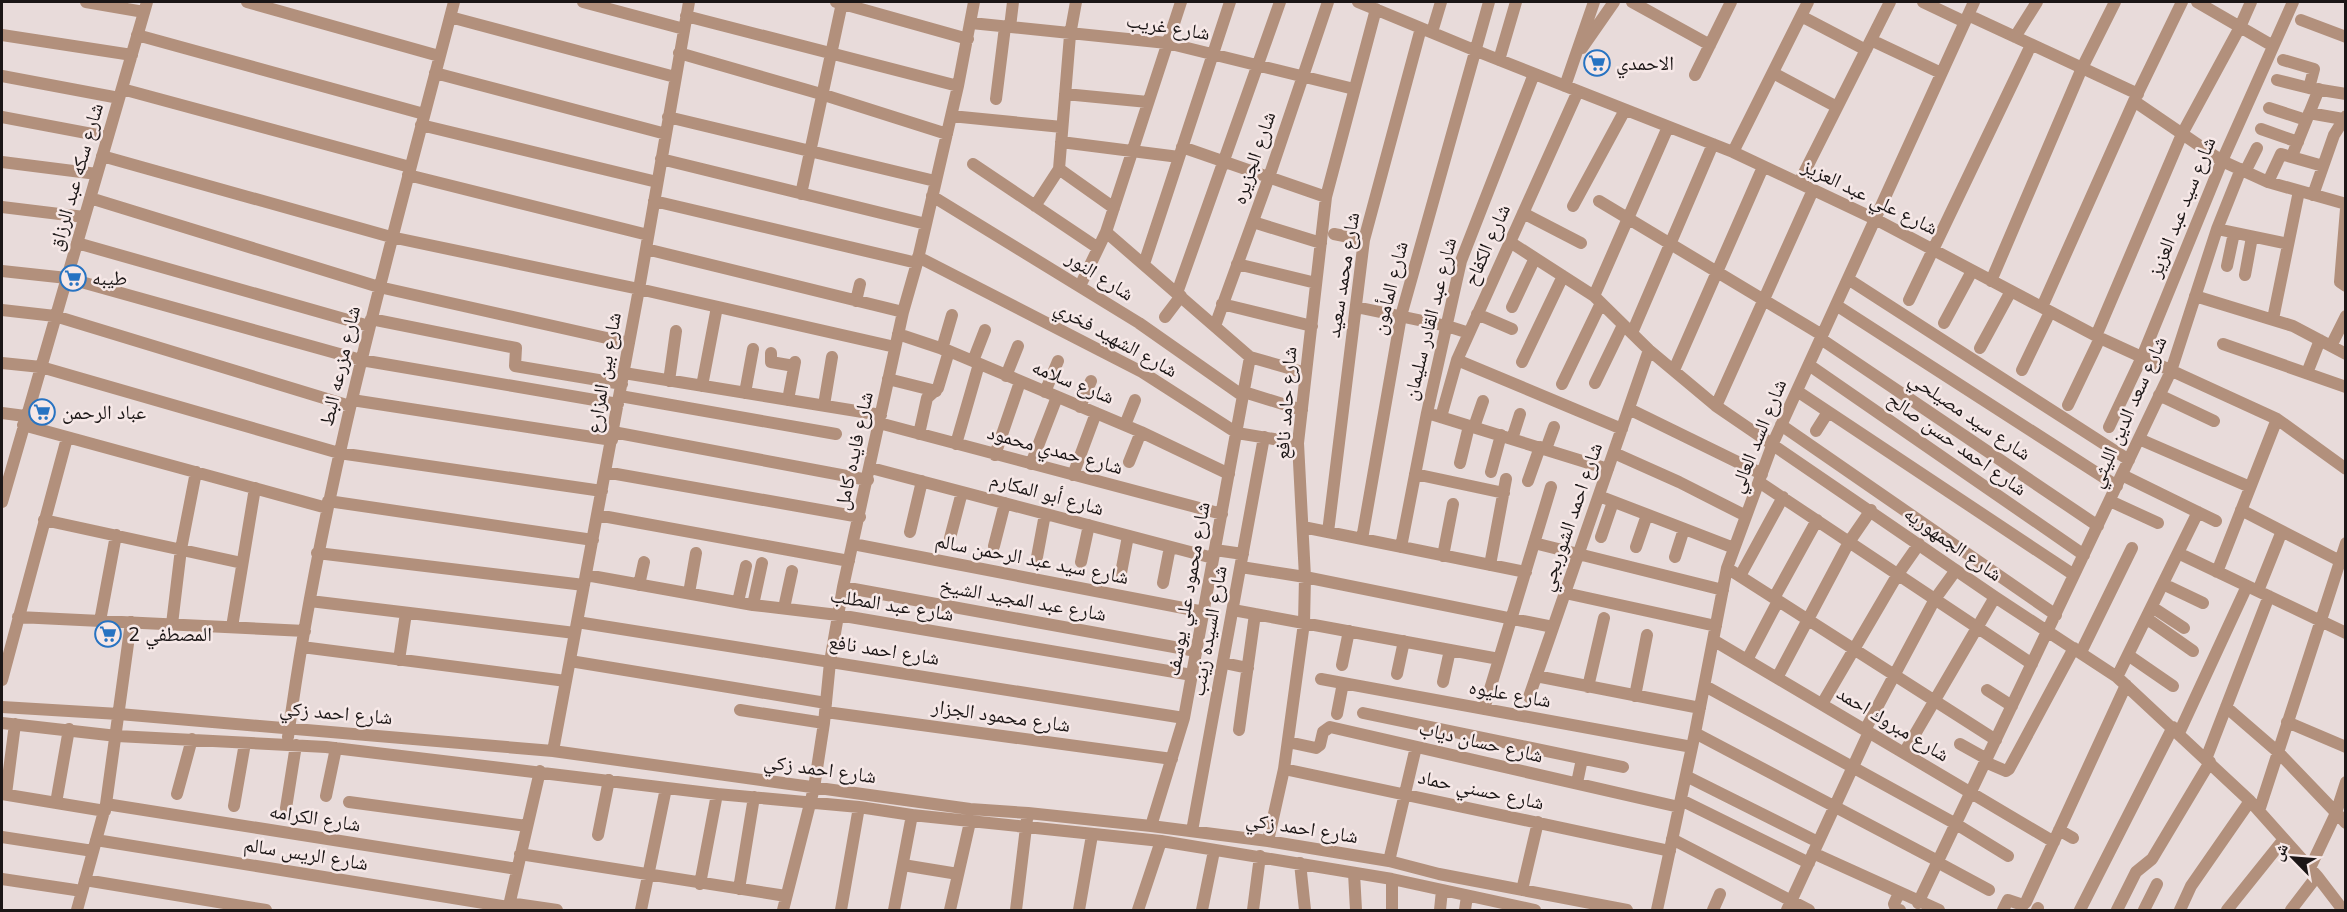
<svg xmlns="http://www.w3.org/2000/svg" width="2347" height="912" viewBox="0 0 2347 912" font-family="'Nunito Sans','Noto Naskh Arabic',sans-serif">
	<rect width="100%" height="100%" fill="#e8dbda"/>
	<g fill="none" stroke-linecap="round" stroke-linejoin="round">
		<path stroke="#b2907c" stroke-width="12" d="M 86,2 L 144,12
			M 247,2 L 439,56
			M 583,2 L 684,29
			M 836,2 L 968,39
			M 1358,2 L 1474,50 L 1733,152 L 1875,219 L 2100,338 L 2277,419 L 2346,469
			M 1632,2 L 1710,45
			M 1923,2 L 1965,22
			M 2197,2 L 2273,46
			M 1968,15 L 2138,94
			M 686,16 L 958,86
			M 1801,16 L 1866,50
			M 450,17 L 675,77
			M 2301,20 L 2346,37
			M 971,23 L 1167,43 L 1354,89
			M 1010,27 L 1013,2
			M 1432,32 L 1441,2
			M 2,35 L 132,55
			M 137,35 L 424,114
			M 2015,37 L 2037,2
			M 1871,40 L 1941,73
			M 1582,48 L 1614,2
			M 679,53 L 821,94 L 947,134
			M 1499,60 L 1516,2
			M 2283,60 L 2314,69 L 2309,88 L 2346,94
			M 435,73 L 666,134
			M 1773,73 L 1837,107
			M 1695,75 L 1731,2
			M 2,76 L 119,98
			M 2277,80 L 2309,88
			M 1565,86 L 1594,2
			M 122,89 L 410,167
			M 1065,94 L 1148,102
			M 996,99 L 1005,27
			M 2134,101 L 2222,161 L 2268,182 L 2346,204
			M 2269,108 L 2306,120
			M 2309,113 L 2343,119
			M 951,116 L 1062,127
			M 2,117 L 108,137
			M 668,117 L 935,181
			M 421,125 L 657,182
			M 2261,129 L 2298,142
			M 1061,142 L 1179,157
			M 1182,147 L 1326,197
			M 1733,152 L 1808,2
			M 102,156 L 391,237 L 639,289 L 895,347
			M 2292,156 L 2319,89
			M 661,159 L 926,224
			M 2,162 L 97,174
			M 973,164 L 1098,248
			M 1059,169 L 1114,208
			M 2245,172 L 2257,148
			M 408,175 L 648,235
			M 2268,182 L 2281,154 L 2323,166
			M 1799,183 L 1890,2
			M 801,194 L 842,3
			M 2313,195 L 2334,135 L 2346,116
			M 932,196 L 1139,323 L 1243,396
			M 90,198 L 379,287 L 629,343
			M 654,201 L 917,263
			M 1599,201 L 1822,335
			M 1035,206 L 1059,169 L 1070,35 L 1076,2
			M 1573,206 L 1625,110
			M 2,207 L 84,217
			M 2346,209 L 2340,282 L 2346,286
			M 1523,213 L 1581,243
			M 1253,222 L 1321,243
			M 2217,229 L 2288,244
			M 1106,232 L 1250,357 L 1306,373
			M 1334,234 L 1364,240
			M 1510,242 L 1594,296 L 1649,350 L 1716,406 L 1995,597 L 2117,677 L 2250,801 L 2317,876 L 2343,910
			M 77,243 L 369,326
			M 646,249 L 903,312
			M 918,257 L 1142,372 L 1237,433 L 1298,443
			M 1144,264 L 1230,2
			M 1237,264 L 1316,283
			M 2227,266 L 2234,233
			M 2,271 L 67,278 L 361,360 L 618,404
			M 2245,275 L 2252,237
			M 1848,279 L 2129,460
			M 1991,281 L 2082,68 L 2115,2
			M 1080,286 L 1106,232 L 1181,2
			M 1177,293 L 1280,2
			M 1594,296 L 1668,127
			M 2195,296 L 2293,326 L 2346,354
			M 1909,300 L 2031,45
			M 856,301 L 860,284
			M 1222,304 L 1312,326
			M 1836,305 L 2117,486
			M 1356,307 L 1447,326 L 1469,333
			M 1512,307 L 1535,258
			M 2042,307 L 2134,101 L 2182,2
			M 2,310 L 55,316 L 350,406
			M 1477,314 L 1512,329
			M 1165,317 L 1181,296
			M 371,319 L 516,348 L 515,366 L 622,384
			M 2273,319 L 2299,191
			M 1944,323 L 1972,271
			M 1215,326 L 1269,177 L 1328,2
			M 1632,333 L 1713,144
			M 898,334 L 949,351 L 1141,432 L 1229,474
			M 2096,336 L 2182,134 L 2240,27 L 2251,2
			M 1821,339 L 2098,526
			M 2223,344 L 2346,387
			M 2331,346 L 2346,316
			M 1980,348 L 2011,291
			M 942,349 L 952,315
			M 771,353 L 771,362 L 794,366
			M 1457,360 L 1622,429
			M 973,361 L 985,330
			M 1522,362 L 1563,276
			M 2,363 L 41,367 L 339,453 L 602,491
			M 1809,365 L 2084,555
			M 1674,370 L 1763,167
			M 2022,370 L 2050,312
			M 624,373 L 881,415
			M 2307,373 L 2320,340
			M 1006,376 L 1018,346
			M 888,379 L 936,391
			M 669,381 L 676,331
			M 1595,383 L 1623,325
			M 1562,384 L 1601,303
			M 702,386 L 717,307
			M 1797,391 L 2074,575
			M 1045,392 L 1058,361
			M 1244,392 L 1302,410
			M 745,393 L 753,349
			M 2159,395 L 2214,421
			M 620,396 L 836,434
			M 352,400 L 612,440
			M 788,400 L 795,362
			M 824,405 L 832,357
			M 2068,405 L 2100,338
			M 1716,406 L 1813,190
			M 1080,407 L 1091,381
			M 1629,409 L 1762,474
			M 2,413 L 25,416
			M 1434,415 L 1608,469
			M 1441,417 L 1457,360 L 1578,91
			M 879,423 L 1222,514
			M 23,425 L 327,508
			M 1125,425 L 1135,400
			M 1781,425 L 2056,615
			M 1474,427 L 1483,401
			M 2109,427 L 2142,357 L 2222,161 L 2293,2
			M 1816,431 L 1828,412
			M 613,432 L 868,480
			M 919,434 L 927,398 L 938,388 L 949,351
			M 1512,439 L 1520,414
			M 2139,439 L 2250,487
			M 956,444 L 979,364
			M 1546,449 L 1554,427
			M 1614,453 L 1679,482 L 1746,516
			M 995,455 L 1020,382
			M 1129,462 L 1141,432
			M 1460,463 L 1469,426
			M 1031,464 L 1057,397
			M 871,468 L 1213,558
			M 605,472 L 860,517
			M 1491,472 L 1501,435
			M 1415,474 L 1504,493
			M 1073,475 L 1096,413
			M 2122,475 L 2216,521
			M 1528,481 L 1540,447
			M 1759,482 L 2032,664
			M 1599,496 L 1734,548
			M 328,501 L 593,540
			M 2110,501 L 2158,523
			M 2,502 L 147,2
			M 2241,510 L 2344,563
			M 597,515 L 849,561
			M 44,520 L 242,563
			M 1303,527 L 1526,572
			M 910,532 L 922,481
			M 1328,532 L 1364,240 L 1421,28
			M 1601,537 L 1613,502
			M 950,538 L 962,492
			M 1362,539 L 1401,316 L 1489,2
			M 1534,543 L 1723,590
			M 853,544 L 1204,612
			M 994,546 L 1005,503
			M 1401,547 L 1427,413 L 1461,261 L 1534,74
			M 1636,547 L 1647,515
			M 1215,550 L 1243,554
			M 317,553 L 584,585
			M 2178,553 L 2346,633
			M 1443,556 L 1453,504
			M 1037,557 L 1045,514
			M 1675,557 L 1684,529
			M 1081,562 L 1089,525
			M 1490,565 L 1506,479
			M 1241,567 L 1305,577 L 1553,627
			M 1727,568 L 1996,740
			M 2217,572 L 2277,419
			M 1121,573 L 1128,536
			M 586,575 L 753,605 L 838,615 L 1192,675
			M 1740,576 L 1783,497
			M 1163,583 L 1170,547
			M 2163,584 L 2203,603
			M 639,585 L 644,562
			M 843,587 L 1196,651
			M 2258,591 L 2282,531
			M 689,593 L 696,553
			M 1565,593 L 1716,626
			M 1774,598 L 1817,520
			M 310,601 L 575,633
			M 738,602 L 746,566
			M 753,605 L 762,563
			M 2152,607 L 2184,628
			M 784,608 L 792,571
			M 1233,610 L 1499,659
			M 18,617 L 305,631
			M 2146,618 L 2193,651
			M 100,621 L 116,535
			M 577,622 L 1184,718
			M 172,624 L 181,549 L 196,472
			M 232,627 L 255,488
			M 1713,640 L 2054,842
			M 302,647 L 566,681
			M 2081,652 L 2132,548
			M 2128,655 L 2173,686
			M 399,660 L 406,613
			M 1747,660 L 1778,601
			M 570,661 L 826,703
			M 1224,663 L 1248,668
			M 1342,665 L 1349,631
			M 1397,674 L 1404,641
			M 1536,676 L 1700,708
			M 2117,677 L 2198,512
			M 1777,678 L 1849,542 L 1871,510
			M 1321,679 L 1692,747
			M 2,680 L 67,438
			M 1443,682 L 1450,650
			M 1705,686 L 1956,824 L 2008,856
			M 1588,687 L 1604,618
			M 1987,690 L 2012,706
			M 1635,696 L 1647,635
			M 1529,697 L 1649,350
			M 1822,704 L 1898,574 L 1919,544
			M 2,707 L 119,714 L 553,751 L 970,809 L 1028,813 L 1151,826 L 1268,841 L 1389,861 L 1439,874 L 1627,910
			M 2226,707 L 2278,752 L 2346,823
			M 1484,709 L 1551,487
			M 740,710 L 824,723
			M 826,712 L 1172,759
			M 1363,713 L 1623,767
			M 1337,714 L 1343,683
			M 2287,722 L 2346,747
			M 2,723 L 117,736 L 326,747 L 717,794 L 859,807 L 912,815 L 1161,841 L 1392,879 L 1535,910
			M 1239,730 L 1255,614
			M 1865,730 L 1935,599 L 1956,570
			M 1695,733 L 1938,861
			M 2179,733 L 2247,586
			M 288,737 C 321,487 391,245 454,2
			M 1288,742 L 1316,748 L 1320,745 L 1323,732 L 1330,727 L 1679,807
			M 1960,744 L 1987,759
			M 553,751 L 639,289 L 689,2
			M 1904,753 L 1995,597
			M 2206,759 L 2269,596
			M 1985,762 L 2006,771 L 2009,769 L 2074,648
			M 1284,769 L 1670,851
			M 1686,776 L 1818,842
			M 1577,783 L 1582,759
			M 2,794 L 105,811
			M 6,794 L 15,724
			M 177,794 L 192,739
			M 326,796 L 336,748
			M 1681,800 L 1809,863
			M 349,802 L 527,826
			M 56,803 L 69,729
			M 106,804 L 517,869
			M 234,806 L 245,743
			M 286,808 L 296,745
			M 2259,811 L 2346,543
			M 1151,826 L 1184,718 L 1250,357
			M 2059,830 L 2073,838
			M 1192,831 L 1264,437
			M 598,835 L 609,780
			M 2,837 L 93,851
			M 1672,839 L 1809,910
			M 96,840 L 508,907
			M 1268,841 L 1284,769 L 1304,623 L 1305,577 L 1298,443 L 1326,197 L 1376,9
			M 1813,853 L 1939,910
			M 520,854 L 786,896
			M 1389,861 L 1416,747
			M 1937,862 L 1989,890
			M 1300,863 L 1305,910
			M 903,865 L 958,874
			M 2310,868 L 2336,813 L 2346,782
			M 1354,873 L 1356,910
			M 2,879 L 82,891
			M 1392,879 L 1392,910
			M 85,880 L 266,910
			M 700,884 L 717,794
			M 739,889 L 754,797
			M 1522,890 L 1538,822
			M 1899,893 L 1894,904 L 1896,909 L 1900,910
			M 509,903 L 557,910
			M 1918,903 L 2171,371 L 2217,229 L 2241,169
			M 77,910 L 106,804 L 131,622
			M 508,910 L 540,771
			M 641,910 L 666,788
			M 783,910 L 814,788 L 824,723 L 830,662 L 843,587 L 903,312 L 917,263 L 958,86 L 974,2
			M 841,910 L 859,807
			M 894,910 L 912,815
			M 950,910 L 970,822
			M 1016,910 L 1027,819
			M 1079,910 L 1092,835
			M 1138,910 L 1161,841
			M 1202,910 L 1214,851
			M 1253,910 L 1260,856
			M 1440,910 L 1442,890
			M 1465,910 L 1467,896
			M 1657,910 L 1695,733 L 1727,568 L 1773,443 L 1974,2
			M 1713,910 L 1720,894
			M 1787,910 L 1869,732
			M 2003,910 L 2008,900 L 2023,905 L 2026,902 L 2126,685
			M 2037,910 L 2038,908
			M 2080,910 L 2173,727
			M 2117,910 L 2136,872 L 2152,859 L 2210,762
			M 2144,910 L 2157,884
			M 2180,910 L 2191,886 L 2250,801
			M 2227,910 L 2284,839
			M 2291,910 L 2317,876"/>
	</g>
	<defs>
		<g id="supermarket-ring" transform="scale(1.35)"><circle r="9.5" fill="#f6e8e7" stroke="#2773c2" stroke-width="1.5"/><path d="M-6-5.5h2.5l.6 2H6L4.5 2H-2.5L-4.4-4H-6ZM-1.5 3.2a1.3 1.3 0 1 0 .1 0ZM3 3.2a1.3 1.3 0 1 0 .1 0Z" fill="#2773c2"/></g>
	</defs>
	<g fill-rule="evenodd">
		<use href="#supermarket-ring" x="1597" y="63"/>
		<use href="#supermarket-ring" x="73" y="278"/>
		<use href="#supermarket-ring" x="42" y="412"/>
		<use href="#supermarket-ring" x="108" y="634"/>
	</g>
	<g text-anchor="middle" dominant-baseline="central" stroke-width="5" stroke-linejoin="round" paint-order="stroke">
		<g font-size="20" fill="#1b1616" stroke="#f6e8e7">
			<text transform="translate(1168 27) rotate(9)">شارع غريب</text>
			<text transform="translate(1254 158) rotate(-71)">شارع الجزيره</text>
			<text transform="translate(76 177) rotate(-74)">شارع سكه عبد الرزاق</text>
			<text transform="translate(1870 197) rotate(26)">شارع علي عبد العزيز</text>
			<text transform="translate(2182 207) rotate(-68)">شارع سيد عبد العزيز</text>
			<text transform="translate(1487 245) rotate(-66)">شارع الكفاح</text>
			<text transform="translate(1343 275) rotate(-81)">شارع محمد سعيد</text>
			<text transform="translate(1100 276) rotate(32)">شارع النور</text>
			<text transform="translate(1390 288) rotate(-76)">شارع المأمون</text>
			<text transform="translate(1430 319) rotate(-76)">شارع عبد القادر سليمان</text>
			<text transform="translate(1116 339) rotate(29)">شارع الشهيد فخري</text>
			<text transform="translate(340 366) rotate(-77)">شارع مزرعه البط</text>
			<text transform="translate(604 373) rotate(-80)">شارع بين المزارع</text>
			<text transform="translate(1073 382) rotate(22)">شارع سلامه</text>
			<text transform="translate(1286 403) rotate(-86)">شارع حامد نافع</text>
			<text transform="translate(2128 412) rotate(-66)">شارع سعد الدين الليثي</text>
			<text transform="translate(1970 416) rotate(34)">شارع سيد مصيلحي</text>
			<text transform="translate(1758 436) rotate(-68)">شارع السد العالي</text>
			<text transform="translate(1957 444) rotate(35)">شارع احمد حسن صالح</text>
			<text transform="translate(1055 450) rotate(15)">شارع حمدي محمود</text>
			<text transform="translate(854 451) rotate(-78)">شارع فايده كامل</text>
			<text transform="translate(1047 494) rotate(15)">شارع أبو المكارم</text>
			<text transform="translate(1571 517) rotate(-71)">شارع احمد الشوربجي</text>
			<text transform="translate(1953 544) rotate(35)">شارع الجمهوريه</text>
			<text transform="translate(1032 559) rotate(11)">شارع سيد عبد الرحمن سالم</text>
			<text transform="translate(1188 589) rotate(-80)">شارع محمود علي يوسف</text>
			<text transform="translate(1023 600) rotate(10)">شارع عبد المجيد الشيخ</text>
			<text transform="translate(892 605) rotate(9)">شارع عبد المطلب</text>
			<text transform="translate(1209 631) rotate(-80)">شارع السيده زينب</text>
			<text transform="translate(884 650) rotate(9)">شارع احمد نافع</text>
			<text transform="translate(1510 694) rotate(10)">شارع عليوه</text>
			<text transform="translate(336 713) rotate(5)">شارع احمد زكي</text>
			<text transform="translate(1001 716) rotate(8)">شارع محمود الجزار</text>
			<text transform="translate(1893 724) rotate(31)">شارع مبروك احمد</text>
			<text transform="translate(1481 742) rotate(13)">شارع حسان دياب</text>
			<text transform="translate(820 769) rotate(8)">شارع احمد زكي</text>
			<text transform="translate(1481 790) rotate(12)">شارع حسني حماد</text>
			<text transform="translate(315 818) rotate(9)">شارع الكرامه</text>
			<text transform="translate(1302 828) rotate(9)">شارع احمد زكي</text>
			<text transform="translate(306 854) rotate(9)">شارع الريس سالم</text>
		</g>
		<g font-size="20" fill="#1b1616" stroke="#f6e8e7" text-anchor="start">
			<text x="1616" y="63">الاحمدي</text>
			<text x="92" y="278">طيبه</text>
			<text x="62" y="412">عباد الرحمن</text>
			<text x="128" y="634">المصطفي 2</text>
		</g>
	</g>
	<rect width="2347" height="912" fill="none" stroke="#1b1616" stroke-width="6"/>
	<g transform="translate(2293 858) rotate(295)" stroke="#f6e8e7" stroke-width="4.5" paint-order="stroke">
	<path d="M0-4.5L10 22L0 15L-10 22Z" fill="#1b1616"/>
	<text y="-9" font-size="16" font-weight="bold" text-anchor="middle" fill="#1b1616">ش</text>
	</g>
</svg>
